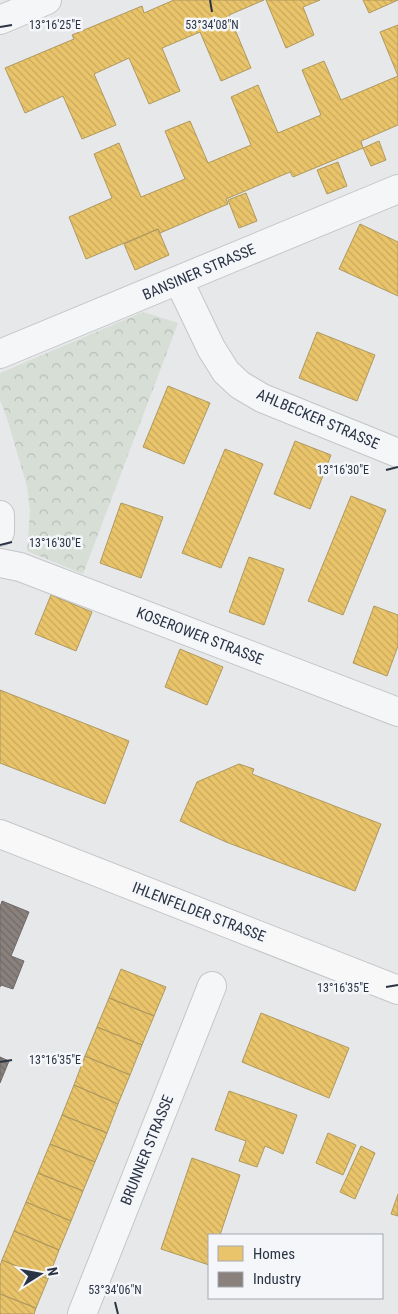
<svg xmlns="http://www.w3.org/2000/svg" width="398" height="1314" viewBox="0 0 398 1314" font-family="'Roboto Condensed',sans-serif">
	<defs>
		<pattern id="park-crowns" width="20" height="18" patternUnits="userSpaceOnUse" patternTransform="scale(1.25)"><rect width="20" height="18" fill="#d6ded6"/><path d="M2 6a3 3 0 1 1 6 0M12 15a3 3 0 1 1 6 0" fill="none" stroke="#b8bfb9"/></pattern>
		<pattern id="homes-back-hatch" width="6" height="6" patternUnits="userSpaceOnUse" patternTransform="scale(1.25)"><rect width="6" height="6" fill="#e9c46a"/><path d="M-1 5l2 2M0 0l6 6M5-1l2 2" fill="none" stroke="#c8a95d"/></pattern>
		<pattern id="industry-back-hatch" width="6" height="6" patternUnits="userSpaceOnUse" patternTransform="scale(1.25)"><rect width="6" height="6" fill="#8a817c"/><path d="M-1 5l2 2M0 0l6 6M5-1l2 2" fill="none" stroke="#716a67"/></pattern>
	</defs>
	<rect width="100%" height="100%" fill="#e6e8ea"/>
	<path fill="url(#park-crowns)" d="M 143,312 L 178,323 L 83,574 L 27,551 L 30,511 L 27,486 L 6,415 L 0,400 L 0,373 Z"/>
	<path fill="url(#homes-back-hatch)" stroke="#b0995f" d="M 174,0 L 264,0 L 229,15 L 251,68 L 221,81 L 200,32 L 162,48 L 180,91 L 149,104 L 129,58 L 94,74 L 116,125 L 82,139 L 63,96 L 25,113 L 5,68 L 74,39 L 72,35 L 142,6 L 144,13 Z
		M 266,0 L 320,0 L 303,7 L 314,35 L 286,48 Z
		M 363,0 L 398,0 L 369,13 Z
		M 398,25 L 398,76 L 380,32 Z
		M 324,61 L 341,100 L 398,76 L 398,125 L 361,141 L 363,148 L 293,177 L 290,172 L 226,199 L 228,204 L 160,233 L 158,229 L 86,259 L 69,217 L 112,198 L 94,154 L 119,143 L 141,197 L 185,179 L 165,131 L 190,121 L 208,163 L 251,145 L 231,97 L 258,85 L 278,133 L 321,115 L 302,70 Z
		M 379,141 L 386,160 L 371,166 L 363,148 Z
		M 338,162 L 347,186 L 327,194 L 317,170 Z
		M 246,193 L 257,221 L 239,228 L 228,200 Z
		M 360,224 L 398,242 L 398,296 L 339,269 Z
		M 158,229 L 169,255 L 135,270 L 124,244 Z
		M 317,332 L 375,355 L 357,401 L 299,378 Z
		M 168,386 L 210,403 L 184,464 L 143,447 Z
		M 295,441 L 331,455 L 310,509 L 274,494 Z
		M 225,449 L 263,464 L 221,568 L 182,553 Z
		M 351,496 L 386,510 L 343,615 L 308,601 Z
		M 121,503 L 163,517 L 141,578 L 100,563 Z
		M 249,557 L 284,569 L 264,625 L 229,612 Z
		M 51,595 L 92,612 L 76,651 L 35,634 Z
		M 374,606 L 398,615 L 398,646 L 387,676 L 353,663 Z
		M 180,649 L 223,667 L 207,705 L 165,687 Z
		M 0,690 L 129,741 L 105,804 L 0,763 Z
		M 239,764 L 254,769 L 252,774 L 381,824 L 355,891 L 226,842 L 180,821 L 197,782 Z
		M 121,969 L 166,987 L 154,1016 L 109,998 Z
		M 109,998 L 154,1016 L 142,1045 L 97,1027 Z
		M 261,1013 L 349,1048 L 329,1098 L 242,1062 Z
		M 97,1027 L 142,1045 L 130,1075 L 85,1056 Z
		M 85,1056 L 130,1075 L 118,1104 L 74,1085 Z
		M 74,1085 L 118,1104 L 107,1133 L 62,1115 Z
		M 229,1091 L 297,1115 L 283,1154 L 265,1146 L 257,1167 L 239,1161 L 246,1141 L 215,1130 Z
		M 62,1115 L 107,1133 L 95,1162 L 50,1144 Z
		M 328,1133 L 356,1145 L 343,1175 L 316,1163 Z
		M 50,1144 L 95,1162 L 83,1191 L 38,1173 Z
		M 361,1146 L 375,1153 L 355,1199 L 340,1192 Z
		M 192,1158 L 240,1175 L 220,1235 L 209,1235 L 209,1265 L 161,1249 Z
		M 38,1173 L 83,1191 L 71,1221 L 26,1202 Z
		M 398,1194 L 398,1216 L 391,1214 Z
		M 26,1202 L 71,1221 L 59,1250 L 14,1231 Z
		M 14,1231 L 59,1250 L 48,1279 L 2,1260 Z
		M 2,1260 L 48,1279 L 36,1308 L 0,1294 L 0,1266 Z
		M 0,1294 L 36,1308 L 34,1314 L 0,1314 Z"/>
	<path fill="url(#industry-back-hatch)" stroke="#6e6a6c" d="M 2,901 L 29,912 L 11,956 L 24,961 L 13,989 L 1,985 L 0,987 L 0,907 Z
		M 0,1057 L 9,1061 L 0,1083 Z"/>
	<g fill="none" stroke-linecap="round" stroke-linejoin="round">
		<g stroke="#c4c6c8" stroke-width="30">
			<path id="minor" d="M 0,20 L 47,0
				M 179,281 L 211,348 L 226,372 L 240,385 L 262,398 L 398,453
				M 0,354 L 398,189
				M 0,515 L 0,532
				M 0,563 L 20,567 L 398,712
				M 82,1314 L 212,986"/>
		</g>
		<g stroke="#c4c6c8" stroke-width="30">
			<path id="secondary" d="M 0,834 L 398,990"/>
		</g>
		<use href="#minor" stroke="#f5f6f7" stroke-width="28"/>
		<use href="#secondary" stroke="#f8f8f8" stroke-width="28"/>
	</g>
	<path fill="none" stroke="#2b3445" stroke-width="2" d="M 210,0 L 212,12M 0,27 L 12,25M 386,470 L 398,467M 0,545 L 12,542M 386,987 L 398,985M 0,1062 L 12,1060M 115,1302 L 118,1314"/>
	<g text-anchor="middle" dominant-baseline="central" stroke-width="5" stroke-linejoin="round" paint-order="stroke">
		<g font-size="15" fill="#2b3445" stroke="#f4f6f9">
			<text transform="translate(199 272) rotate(-23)">BANSINER STRASSE</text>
			<text transform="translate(318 419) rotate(23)">AHLBECKER STRASSE</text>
			<text transform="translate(200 636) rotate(21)">KOSEROWER STRASSE</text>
			<text transform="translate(199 912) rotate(21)">IHLENFELDER STRASSE</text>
			<text transform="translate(147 1150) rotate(-68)">BRUNNER STRASSE</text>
		</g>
	</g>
	<g font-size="12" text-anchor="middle" fill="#2b3445" stroke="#f4f6f9" stroke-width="5" stroke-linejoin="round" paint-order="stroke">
		<text x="212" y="29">53°34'08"N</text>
		<text x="55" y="29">13°16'25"E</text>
		<text x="343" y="474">13°16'30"E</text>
		<text x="55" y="547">13°16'30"E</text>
		<text x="343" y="992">13°16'35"E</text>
		<text x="55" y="1064">13°16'35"E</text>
		<text x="115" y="1294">53°34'06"N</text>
	</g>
	<rect x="208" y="1234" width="175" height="65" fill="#f4f6f9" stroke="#a4a8b1"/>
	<rect x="218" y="1246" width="25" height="15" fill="#e9c46a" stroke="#a4a8b1"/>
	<text x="253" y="1259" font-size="15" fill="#2b3445">Homes</text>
	<rect x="218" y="1272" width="25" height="15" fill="#8a817c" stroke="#a4a8b1"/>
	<text x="253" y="1284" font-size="15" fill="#2b3445">Industry</text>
	<g transform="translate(40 1274) rotate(79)" stroke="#f4f6f9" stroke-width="4" paint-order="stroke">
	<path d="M0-4L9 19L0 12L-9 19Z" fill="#2b3445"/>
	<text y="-8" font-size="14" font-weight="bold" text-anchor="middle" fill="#2b3445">N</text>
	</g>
</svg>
